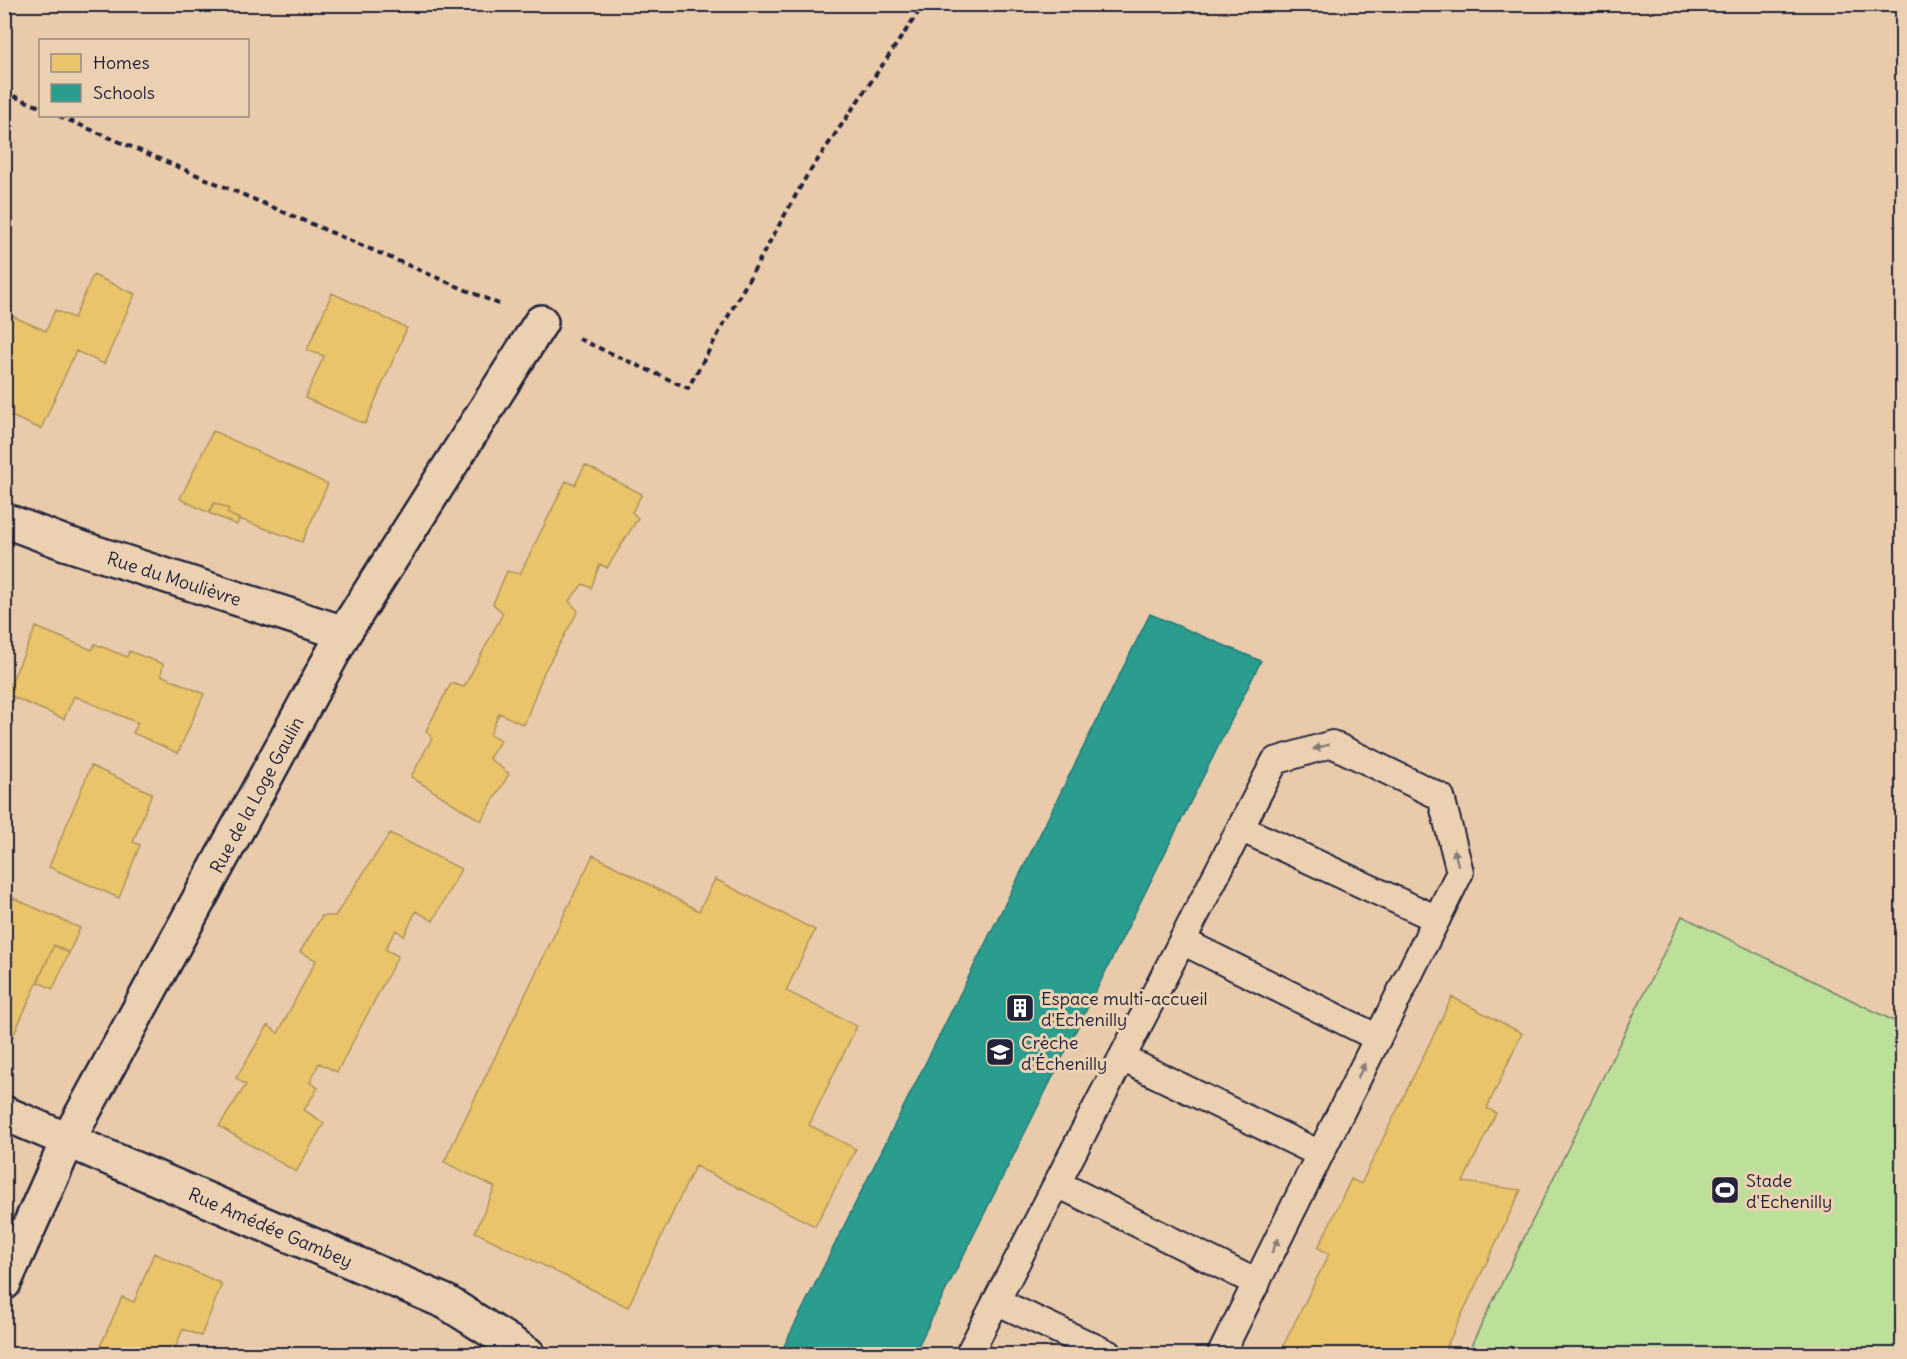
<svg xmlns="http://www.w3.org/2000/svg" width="1907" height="1359" viewBox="0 0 1907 1359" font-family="Delius,sans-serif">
	<rect width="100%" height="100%" fill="#e9cbab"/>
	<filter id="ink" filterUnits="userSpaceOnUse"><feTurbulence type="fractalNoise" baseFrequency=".0167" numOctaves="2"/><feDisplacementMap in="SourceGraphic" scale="12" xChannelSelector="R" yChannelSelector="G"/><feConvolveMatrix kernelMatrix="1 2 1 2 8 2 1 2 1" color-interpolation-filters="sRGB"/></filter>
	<g filter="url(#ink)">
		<path fill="#bcdf99" stroke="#6f806a" stroke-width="1.5" d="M 1682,916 L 1902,1025 L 1902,1354 L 1467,1354 Z"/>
		<path fill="#e9c46a" stroke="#ad935c" stroke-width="1.5" d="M 93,275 L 135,294 L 104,364 L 76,351 L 41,429 L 4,413 L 5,313 L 46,331 L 55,310 L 74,318 Z
			M 332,293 L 407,328 L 365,424 L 305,398 L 324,356 L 307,350 Z
			M 213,431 L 328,484 L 302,542 L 239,519 L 227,513 L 229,509 L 214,503 L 209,513 L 180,499 Z
			M 585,465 L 642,494 L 632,512 L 638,518 L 607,568 L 600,564 L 591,588 L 583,584 L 569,601 L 578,611 L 544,672 L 524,725 L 499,713 L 490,735 L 501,740 L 489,758 L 509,774 L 481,821 L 411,777 L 432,738 L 426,731 L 451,683 L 464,687 L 503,613 L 493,604 L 507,571 L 520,574 L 566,481 L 575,485 Z
			M 214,503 L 229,509 L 227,513 L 239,519 L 237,525 L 209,513 Z
			M 36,627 L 92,650 L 95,644 L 127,657 L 129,651 L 163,664 L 161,675 L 204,694 L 178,753 L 133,733 L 138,723 L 74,696 L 64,719 L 6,694 Z
			M 91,766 L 152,793 L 133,842 L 140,845 L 119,898 L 49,867 Z
			M 390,833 L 461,869 L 433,921 L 416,911 L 404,936 L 396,930 L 385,949 L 398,956 L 337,1072 L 319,1063 L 310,1082 L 318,1088 L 304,1110 L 324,1123 L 296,1172 L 219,1126 L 246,1085 L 236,1078 L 268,1025 L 278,1033 L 316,960 L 300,952 L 322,916 L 335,916 Z
			M 593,855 L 699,911 L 715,879 L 815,930 L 786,991 L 857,1026 L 809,1125 L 856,1149 L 815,1226 L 695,1166 L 628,1307 L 475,1232 L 495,1187 L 444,1162 Z
			M 4,894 L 80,928 L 69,953 L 54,945 L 10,1043 L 4,1041 Z
			M 54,945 L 69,953 L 53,989 L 38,982 Z
			M 1452,997 L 1522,1033 L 1487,1108 L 1496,1113 L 1463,1182 L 1521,1190 L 1443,1354 L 1279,1354 L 1329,1254 L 1318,1248 L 1351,1179 L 1361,1184 Z
			M 154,1253 L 222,1284 L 201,1336 L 183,1329 L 173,1353 L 162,1349 L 159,1354 L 109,1354 L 99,1349 L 122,1297 L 134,1302 Z"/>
		<path fill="#2a9d8f" stroke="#287876" stroke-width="1.5" d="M 1150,614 L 1261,661 L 914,1354 L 780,1354 Z"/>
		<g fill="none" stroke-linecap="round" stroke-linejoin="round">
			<g stroke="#22223b" stroke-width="30">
				<path id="service" d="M 1240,828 L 1437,919
					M 1182,941 L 1378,1038
					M 1122,1058 L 1320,1154
					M 1058,1184 L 1257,1283
					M 996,1301 L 1109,1354
					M 969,1354 L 1275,761 L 1332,744 L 1441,797 L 1460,872 L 1221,1354"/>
			</g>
			<g stroke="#22223b" stroke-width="38">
				<g id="minor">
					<path id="s1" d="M 4,520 L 65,543 L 344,633"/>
					<path id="s2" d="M 4,1113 L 446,1302 L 528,1354"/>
					<path id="s3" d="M 4,1283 L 68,1140 L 344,633 L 541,322"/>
				</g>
			</g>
			<path stroke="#22223b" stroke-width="4" stroke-dasharray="6 4.5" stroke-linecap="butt" d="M 4,92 L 40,107
				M 59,116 L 501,305
				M 579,339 L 688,388 L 806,177 L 924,4"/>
			<use href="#service" stroke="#ebd1b2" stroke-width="26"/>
			<use href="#minor" stroke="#ebd1b2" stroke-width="33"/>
		</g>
		<defs><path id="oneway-solid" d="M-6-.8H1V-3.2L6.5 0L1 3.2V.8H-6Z" transform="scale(1.5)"/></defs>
		<g fill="#867a76">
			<use href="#oneway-solid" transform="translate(1321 747) rotate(163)"/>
			<use href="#oneway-solid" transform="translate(1456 857) rotate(-104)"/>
			<use href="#oneway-solid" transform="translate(1361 1071) rotate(-64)"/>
			<use href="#oneway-solid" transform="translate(1275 1246) rotate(-64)"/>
		</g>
	</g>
	<defs>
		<g id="building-square" transform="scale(1.5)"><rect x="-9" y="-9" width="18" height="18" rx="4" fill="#22223b" stroke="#ebd1b2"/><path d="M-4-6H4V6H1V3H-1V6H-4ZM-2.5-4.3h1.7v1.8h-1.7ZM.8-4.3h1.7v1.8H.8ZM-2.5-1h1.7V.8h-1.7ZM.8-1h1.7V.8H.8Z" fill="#fff"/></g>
		<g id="school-square" transform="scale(1.5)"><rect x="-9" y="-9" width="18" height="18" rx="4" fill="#22223b" stroke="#ebd1b2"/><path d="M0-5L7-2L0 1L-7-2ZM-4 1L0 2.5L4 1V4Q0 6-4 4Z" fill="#fff"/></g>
		<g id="stadium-square" transform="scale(1.5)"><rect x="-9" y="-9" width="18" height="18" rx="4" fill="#22223b" stroke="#ebd1b2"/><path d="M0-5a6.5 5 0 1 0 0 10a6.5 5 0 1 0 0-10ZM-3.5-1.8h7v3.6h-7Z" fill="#fff"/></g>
	</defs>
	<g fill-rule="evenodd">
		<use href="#building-square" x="1020" y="1008"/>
		<use href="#school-square" x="1000" y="1052"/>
		<use href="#stadium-square" x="1725" y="1190"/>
	</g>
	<g text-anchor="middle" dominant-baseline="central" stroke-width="6" stroke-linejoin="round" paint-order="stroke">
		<g font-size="18" fill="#22223b" stroke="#ebd1b2">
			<text stroke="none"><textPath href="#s1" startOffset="180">Rue du Moulièvre</textPath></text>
			<text stroke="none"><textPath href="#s3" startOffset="550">Rue de la Loge Gaulin</textPath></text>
			<text stroke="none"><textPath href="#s2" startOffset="290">Rue Amédée Gambey</textPath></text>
		</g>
		<g font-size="18" fill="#22223b" stroke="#ebd1b2" text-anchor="start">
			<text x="1041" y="998">Espace multi-accueil<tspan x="1041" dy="21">d'Echenilly</tspan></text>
			<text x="1021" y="1042">Crèche<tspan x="1021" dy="21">d'Échenilly</tspan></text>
			<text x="1746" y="1180">Stade<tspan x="1746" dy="21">d'Echenilly</tspan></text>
		</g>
	</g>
	<rect width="1907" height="1359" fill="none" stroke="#ebd1b2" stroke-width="24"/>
	<rect x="12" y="12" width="1883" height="1335" fill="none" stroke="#22223b" stroke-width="2" filter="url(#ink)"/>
	<rect x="39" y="39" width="210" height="78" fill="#ebd1b2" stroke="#9b8b82" stroke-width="1.5"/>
	<rect x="51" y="54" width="30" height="18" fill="#e9c46a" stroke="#9b8b82" stroke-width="1.5"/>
	<text x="93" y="69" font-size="18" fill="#22223b">Homes</text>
	<rect x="51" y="84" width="30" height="18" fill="#2a9d8f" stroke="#9b8b82" stroke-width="1.5"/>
	<text x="93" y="99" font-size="18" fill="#22223b">Schools</text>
</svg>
